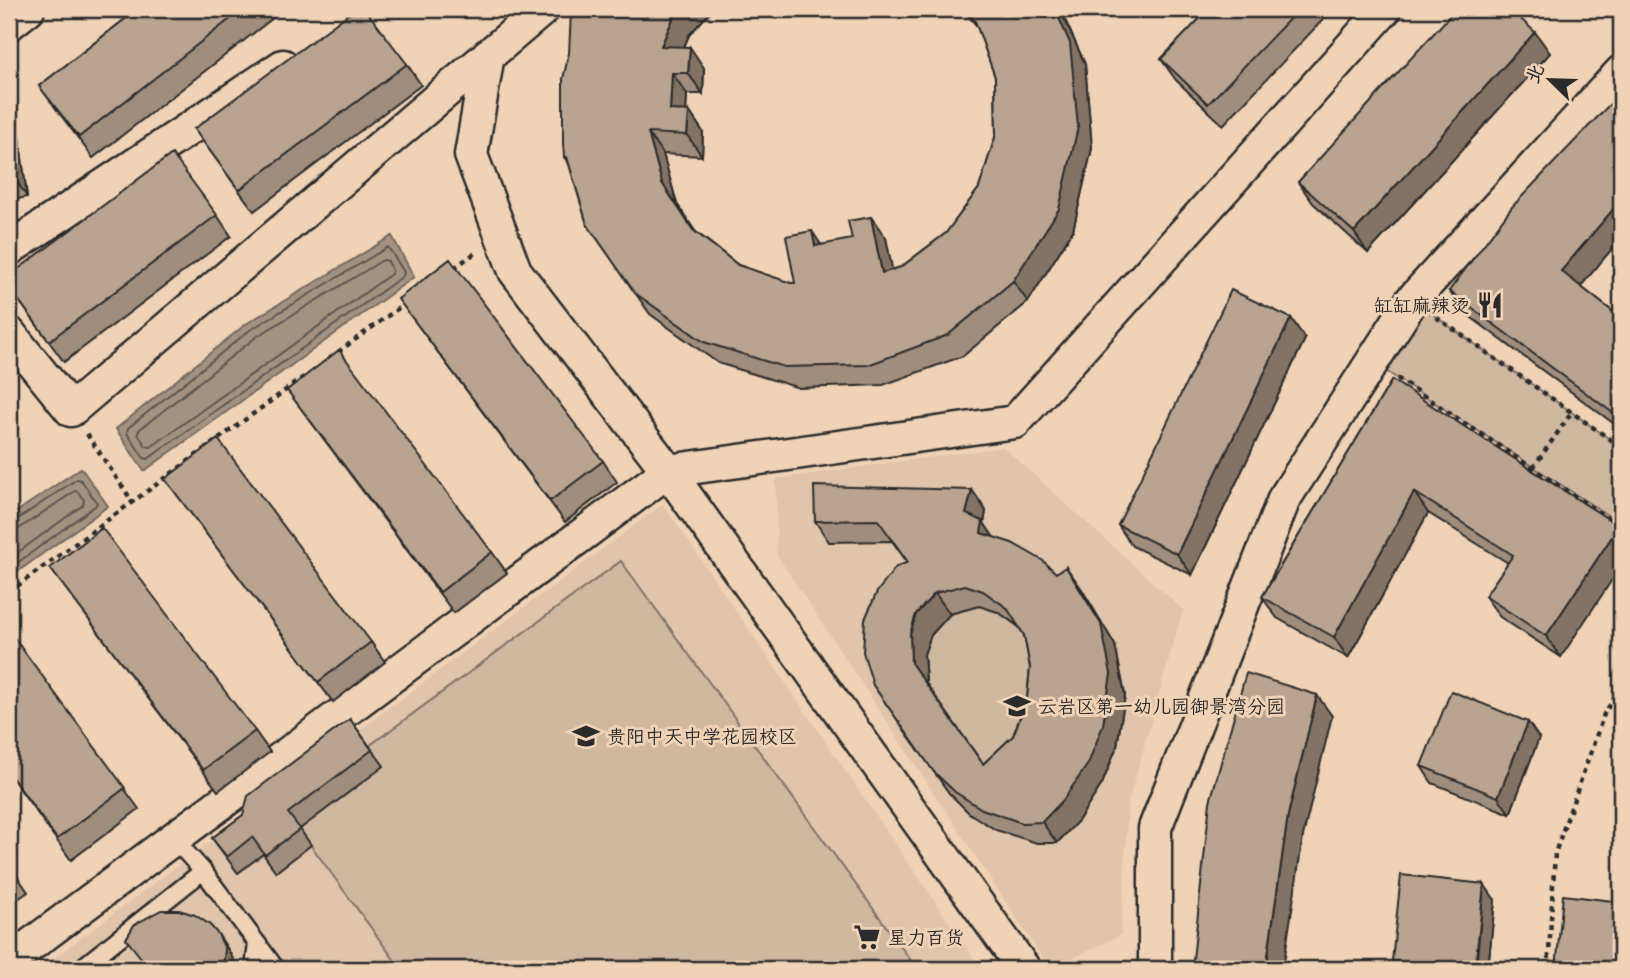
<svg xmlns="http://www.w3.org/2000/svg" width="1630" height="978" viewBox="0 0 1630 978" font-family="'Shantell Sans','LXGW WenKai TC',sans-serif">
	<rect width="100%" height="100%" fill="#f0d2b6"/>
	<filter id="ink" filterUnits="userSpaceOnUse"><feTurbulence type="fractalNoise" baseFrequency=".0143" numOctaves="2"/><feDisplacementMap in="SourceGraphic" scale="14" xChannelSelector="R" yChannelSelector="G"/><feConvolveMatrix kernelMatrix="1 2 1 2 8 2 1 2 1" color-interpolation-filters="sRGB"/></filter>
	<g filter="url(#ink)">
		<path fill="#e0c4ab" d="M 1003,447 L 1183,610 L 1128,802 L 1121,935 L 1050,969 L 777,555 L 776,479 Z
			M 663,504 L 981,969 L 39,969 Z"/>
		<path fill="#d0b7a0" stroke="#7e7166" stroke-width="2" d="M 1412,300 L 1621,447 L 1621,524 L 1372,362 Z
			M 621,561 L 917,969 L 401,969 L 299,829 L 383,766 L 369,746 Z
			M 979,606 L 998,612 L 1021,629 L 1044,688 L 998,785 L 926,684 L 924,654 L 931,635 L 950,614 Z"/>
		<path fill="#a49281" stroke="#74695f" stroke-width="2" d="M 392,236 L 414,277 L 144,471 L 116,429 L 246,324 Z
			M 81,468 L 108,506 L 9,578 L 9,517 Z"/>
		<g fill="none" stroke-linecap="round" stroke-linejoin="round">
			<path stroke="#5b544d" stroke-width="2" d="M 388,247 L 404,272 L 403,276 L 148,459 L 144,458 L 127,433 L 128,428 L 250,330 Z
				M 383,260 L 388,261 L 392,270 L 391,274 L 151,447 L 146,446 L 138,434 L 139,430 L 256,337 Z
				M 9,522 L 15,521 L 77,479 L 81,480 L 97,503 L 95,506 L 9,569
				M 9,531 L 20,528 L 75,491 L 78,492 L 84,500 L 83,505 L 9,559"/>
			<g stroke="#2b2b2b" stroke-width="21">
				<path id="lane" d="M 173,838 L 203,871 L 257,943 L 254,969
					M 257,943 L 276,969
					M 80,969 L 203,871"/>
			</g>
			<g stroke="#2b2b2b" stroke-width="37">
				<path id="street" d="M 9,24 L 28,9
					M 488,55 L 471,155 L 515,271 L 668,471 L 1024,969
					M 9,249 L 283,66
					M 9,333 L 71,410 L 543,9
					M 9,961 L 668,471 L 1015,422 L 1385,9
					M 1155,969 L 1155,828 L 1284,499 L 1412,300 L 1621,72"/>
			</g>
			<path stroke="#2b2b2b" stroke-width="4.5" stroke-dasharray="5 5" stroke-linecap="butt" d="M 454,268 L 475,253
				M 1436,317 L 1621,447
				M 338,352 L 407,302
				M 1397,378 L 1621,527
				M 87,434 L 132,501
				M 1533,468 L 1572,412
				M 1616,524 L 1621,517
				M 9,592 L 305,376
				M 1548,969 L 1555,853 L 1604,714 L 1621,688"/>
			<use href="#lane" stroke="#f0d2b6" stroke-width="16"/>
			<use href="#street" stroke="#f0d2b6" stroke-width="32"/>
		</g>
		<path fill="#a08d7c" stroke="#2b2b2b" stroke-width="2" fill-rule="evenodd" d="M 138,9 L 274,9 L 278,14 L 93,158 L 39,86 Z
			M 582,9 L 713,9 L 689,35 L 684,47 L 704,68 L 703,94 L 687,94 L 686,111 L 689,111 L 703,132 L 702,156 L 663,154 L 677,204 L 695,231 L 738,265 L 791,283 L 795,283 L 822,245 L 886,238 L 892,270 L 901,267 L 946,233 L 979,188 L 996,134 L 995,77 L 977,26 L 962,9 L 1060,9 L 1085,64 L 1092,148 L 1073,230 L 1028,302 L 963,356 L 883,385 L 799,388 L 718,363 L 650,314 L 587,224 L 569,164 L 564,157 L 580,13 Z
			M 913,9 L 933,9 L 929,17 Z
			M 1209,9 L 1333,9 L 1223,125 L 1176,80 L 1161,59 Z
			M 1550,53 L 1368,253 L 1313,203 L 1298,182 Z
			M 407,64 L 421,85 L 254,211 L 194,129 Z
			M 9,121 L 19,135 L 27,197 L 9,201 Z
			M 217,215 L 231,236 L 64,362 L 9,287 Z
			M 1621,238 L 1580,286 L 1621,318 L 1621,429 L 1464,312 L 1449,291 Z
			M 398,299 L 603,461 L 617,482 L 565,522 Z
			M 1291,318 L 1305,339 L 1192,575 L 1132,546 L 1118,525 Z
			M 1392,380 L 1619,526 L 1561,657 L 1500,617 L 1485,596 L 1508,563 L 1428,513 L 1348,658 L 1277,618 L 1262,597 Z
			M 287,390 L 492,552 L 507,573 L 454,613 Z
			M 165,479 L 371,642 L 385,662 L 333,702 Z
			M 972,490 L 986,511 L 984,523 L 994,538 L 1056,573 L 1066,567 L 1081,588 L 1115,645 L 1125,695 L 1117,746 L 1102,784 L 1078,821 L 1057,843 L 1037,843 L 996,830 L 969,813 L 949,793 L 873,685 L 907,562 L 892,541 L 829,542 L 815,521 ZM 979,606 L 998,612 L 1018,626 L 1024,635 L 1030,667 L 1027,699 L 1013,736 L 983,764 L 926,683 L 924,654 L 931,635 L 950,614 Z
			M 50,568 L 255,731 L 270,752 L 218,791 Z
			M 9,631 L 139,809 L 71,860 L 9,774 Z
			M 350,719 L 384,766 L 300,829 L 311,845 L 276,872 L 263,854 L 238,873 L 212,838 L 243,815 Z
			M 1539,738 L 1510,814 L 1432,783 L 1421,766 Z
			M 9,864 L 28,892 L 9,905 Z
			M 1495,900 L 1488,969 L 1398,969 L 1392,961 Z"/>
		<path fill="#827365" stroke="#2b2b2b" stroke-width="2" d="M 679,9 L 713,9 L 689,35 L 676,66 L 661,46 L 675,14 Z
			M 923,9 L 933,9 L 929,17 Z
			M 1055,9 L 1060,9 L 1085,64 L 1092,148 L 1073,230 L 1028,302 L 1013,281 Z
			M 1535,32 L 1550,53 L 1368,253 L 1354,232 Z
			M 690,47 L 704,68 L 703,94 L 688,73 Z
			M 672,73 L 687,94 L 685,131 L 670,110 Z
			M 689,111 L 703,132 L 702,156 L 687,135 Z
			M 9,121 L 19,135 L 27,197 L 16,180 L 9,129 Z
			M 648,133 L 663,154 L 677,204 L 708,251 L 662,183 Z
			M 1621,200 L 1621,238 L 1576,292 L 1561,271 Z
			M 871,217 L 886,238 L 897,294 L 882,273 Z
			M 812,231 L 826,252 L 815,246 Z
			M 1291,318 L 1305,339 L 1192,575 L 1177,554 Z
			M 972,490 L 986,511 L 984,523 L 997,542 L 995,554 L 966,514 Z
			M 1414,492 L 1428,513 L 1348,658 L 1334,637 Z
			M 1619,526 L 1621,529 L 1621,566 L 1561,657 L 1546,636 Z
			M 1066,567 L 1081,588 L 1115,645 L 1125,695 L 1117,746 L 1102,784 L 1078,821 L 1057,843 L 1042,822 Z
			M 935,593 L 950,614 L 931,635 L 924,654 L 926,684 L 911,663 L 910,634 L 916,614 Z
			M 1317,695 L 1332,716 L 1303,836 L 1283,969 L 1266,969 L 1288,815 Z
			M 1528,722 L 1539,738 L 1510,814 L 1498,797 Z
			M 1484,884 L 1495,900 L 1488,969 L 1476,969 Z
			M 218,934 L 229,951 L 236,965 L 236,969 L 223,969 Z"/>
		<path fill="#baa490" stroke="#2b2b2b" stroke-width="2" fill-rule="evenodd" d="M 138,9 L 243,9 L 79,137 L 39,86 Z
			M 355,9 L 365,9 L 407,64 L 239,190 L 194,129 Z
			M 582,9 L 679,9 L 675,14 L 661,46 L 690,47 L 688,73 L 672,73 L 670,110 L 689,111 L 687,135 L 648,133 L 662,183 L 693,230 L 738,265 L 791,283 L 795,283 L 786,236 L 812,231 L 815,246 L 852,239 L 848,221 L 871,217 L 882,273 L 901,267 L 946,233 L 979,188 L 996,134 L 995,77 L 975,21 L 965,9 L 1055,9 L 1070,43 L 1078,127 L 1059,209 L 1013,281 L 948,335 L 868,365 L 784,367 L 704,342 L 635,293 L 587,224 L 567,157 L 564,157 L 563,143 L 563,79 L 569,53 L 571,13 L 580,13 Z
			M 1209,9 L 1299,9 L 1208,104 L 1161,59 Z
			M 1456,9 L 1510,9 L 1535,32 L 1354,232 L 1298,182 Z
			M 1621,95 L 1621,200 L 1561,271 L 1621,318 L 1621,419 L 1449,291 L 1512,207 L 1608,106 Z
			M 9,129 L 16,180 L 9,182 Z
			M 172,154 L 217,215 L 49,341 L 9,287 L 9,276 Z
			M 450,259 L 603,461 L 550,501 L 398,299 Z
			M 1231,290 L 1291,318 L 1177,554 L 1118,525 Z
			M 339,350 L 492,552 L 440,592 L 287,390 Z
			M 1392,380 L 1619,526 L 1546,636 L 1485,596 L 1513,555 L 1414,492 L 1334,637 L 1262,597 Z
			M 218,439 L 371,642 L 318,682 L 165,479 Z
			M 814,486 L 972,490 L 966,514 L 983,521 L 981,533 L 1012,543 L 1042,560 L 1056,573 L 1066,567 L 1101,624 L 1111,674 L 1103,725 L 1088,764 L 1063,800 L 1042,822 L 1022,823 L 982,809 L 955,792 L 934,772 L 873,685 L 863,652 L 865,619 L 877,592 L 896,567 L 908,562 L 878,520 L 815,521 ZM 965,585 L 983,591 L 1007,608 L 1024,635 L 1030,667 L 1027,699 L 1013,736 L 983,764 L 911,663 L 910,634 L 916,614 L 935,593 Z
			M 102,528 L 255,731 L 203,770 L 50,568 Z
			M 9,631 L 125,788 L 57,839 L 9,773 Z
			M 1246,673 L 1317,695 L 1288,815 L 1266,969 L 1192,969 L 1210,802 Z
			M 1451,691 L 1528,722 L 1498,797 L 1421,766 Z
			M 350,719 L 372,750 L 288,813 L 300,829 L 265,855 L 252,837 L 227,857 L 212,838 L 243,815 L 248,796 Z
			M 9,864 L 14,871 L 9,875 Z
			M 1401,875 L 1484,884 L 1475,969 L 1392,961 Z
			M 1563,895 L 1621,902 L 1621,969 L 1556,969 Z
			M 161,910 L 179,910 L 195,915 L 210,925 L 218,934 L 225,949 L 223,969 L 150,969 L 126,939 L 134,925 Z
			M 126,965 L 130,969 L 121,969 Z"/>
	</g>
	<defs>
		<g id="restaurant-bare" transform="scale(2.1)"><path d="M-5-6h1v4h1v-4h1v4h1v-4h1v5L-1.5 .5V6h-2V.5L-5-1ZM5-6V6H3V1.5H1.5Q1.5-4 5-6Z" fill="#2b2b2b" stroke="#f0d2b6" stroke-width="2.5" paint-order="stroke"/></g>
		<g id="school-bare" transform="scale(2.1)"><path d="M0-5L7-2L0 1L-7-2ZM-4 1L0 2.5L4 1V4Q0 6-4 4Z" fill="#2b2b2b" stroke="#f0d2b6" stroke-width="2.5" paint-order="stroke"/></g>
		<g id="supermarket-bare" transform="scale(2.1)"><path d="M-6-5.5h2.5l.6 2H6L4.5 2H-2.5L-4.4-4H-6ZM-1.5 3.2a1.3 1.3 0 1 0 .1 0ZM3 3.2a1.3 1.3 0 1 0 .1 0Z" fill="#2b2b2b" stroke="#f0d2b6" stroke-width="2.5" paint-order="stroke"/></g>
	</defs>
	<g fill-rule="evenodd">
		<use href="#restaurant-bare" x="1490" y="305"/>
		<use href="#school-bare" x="1017" y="706"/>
		<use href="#school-bare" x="586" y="736"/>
		<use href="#supermarket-bare" x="867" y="937"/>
	</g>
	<g text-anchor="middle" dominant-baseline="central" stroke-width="6" stroke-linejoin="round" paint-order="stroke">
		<g font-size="19" fill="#2b2b2b" stroke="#f0d2b6" text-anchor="start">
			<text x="1469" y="305" text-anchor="end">缸缸麻辣烫</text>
			<text x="1038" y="706">云岩区第一幼儿园御景湾分园</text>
			<text x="607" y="736">贵阳中天中学花园校区</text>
			<text x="888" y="937">星力百货</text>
		</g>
	</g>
	<rect width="1630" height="978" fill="none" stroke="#f0d2b6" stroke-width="35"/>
	<rect x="18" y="18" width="1595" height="943" fill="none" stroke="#2b2b2b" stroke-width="2.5" filter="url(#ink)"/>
	<g transform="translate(1550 80) rotate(293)" stroke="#f0d2b6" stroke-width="5" paint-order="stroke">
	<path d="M0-5L12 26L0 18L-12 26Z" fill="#2b2b2b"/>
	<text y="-10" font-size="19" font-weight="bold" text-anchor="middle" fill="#2b2b2b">北</text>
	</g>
</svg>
